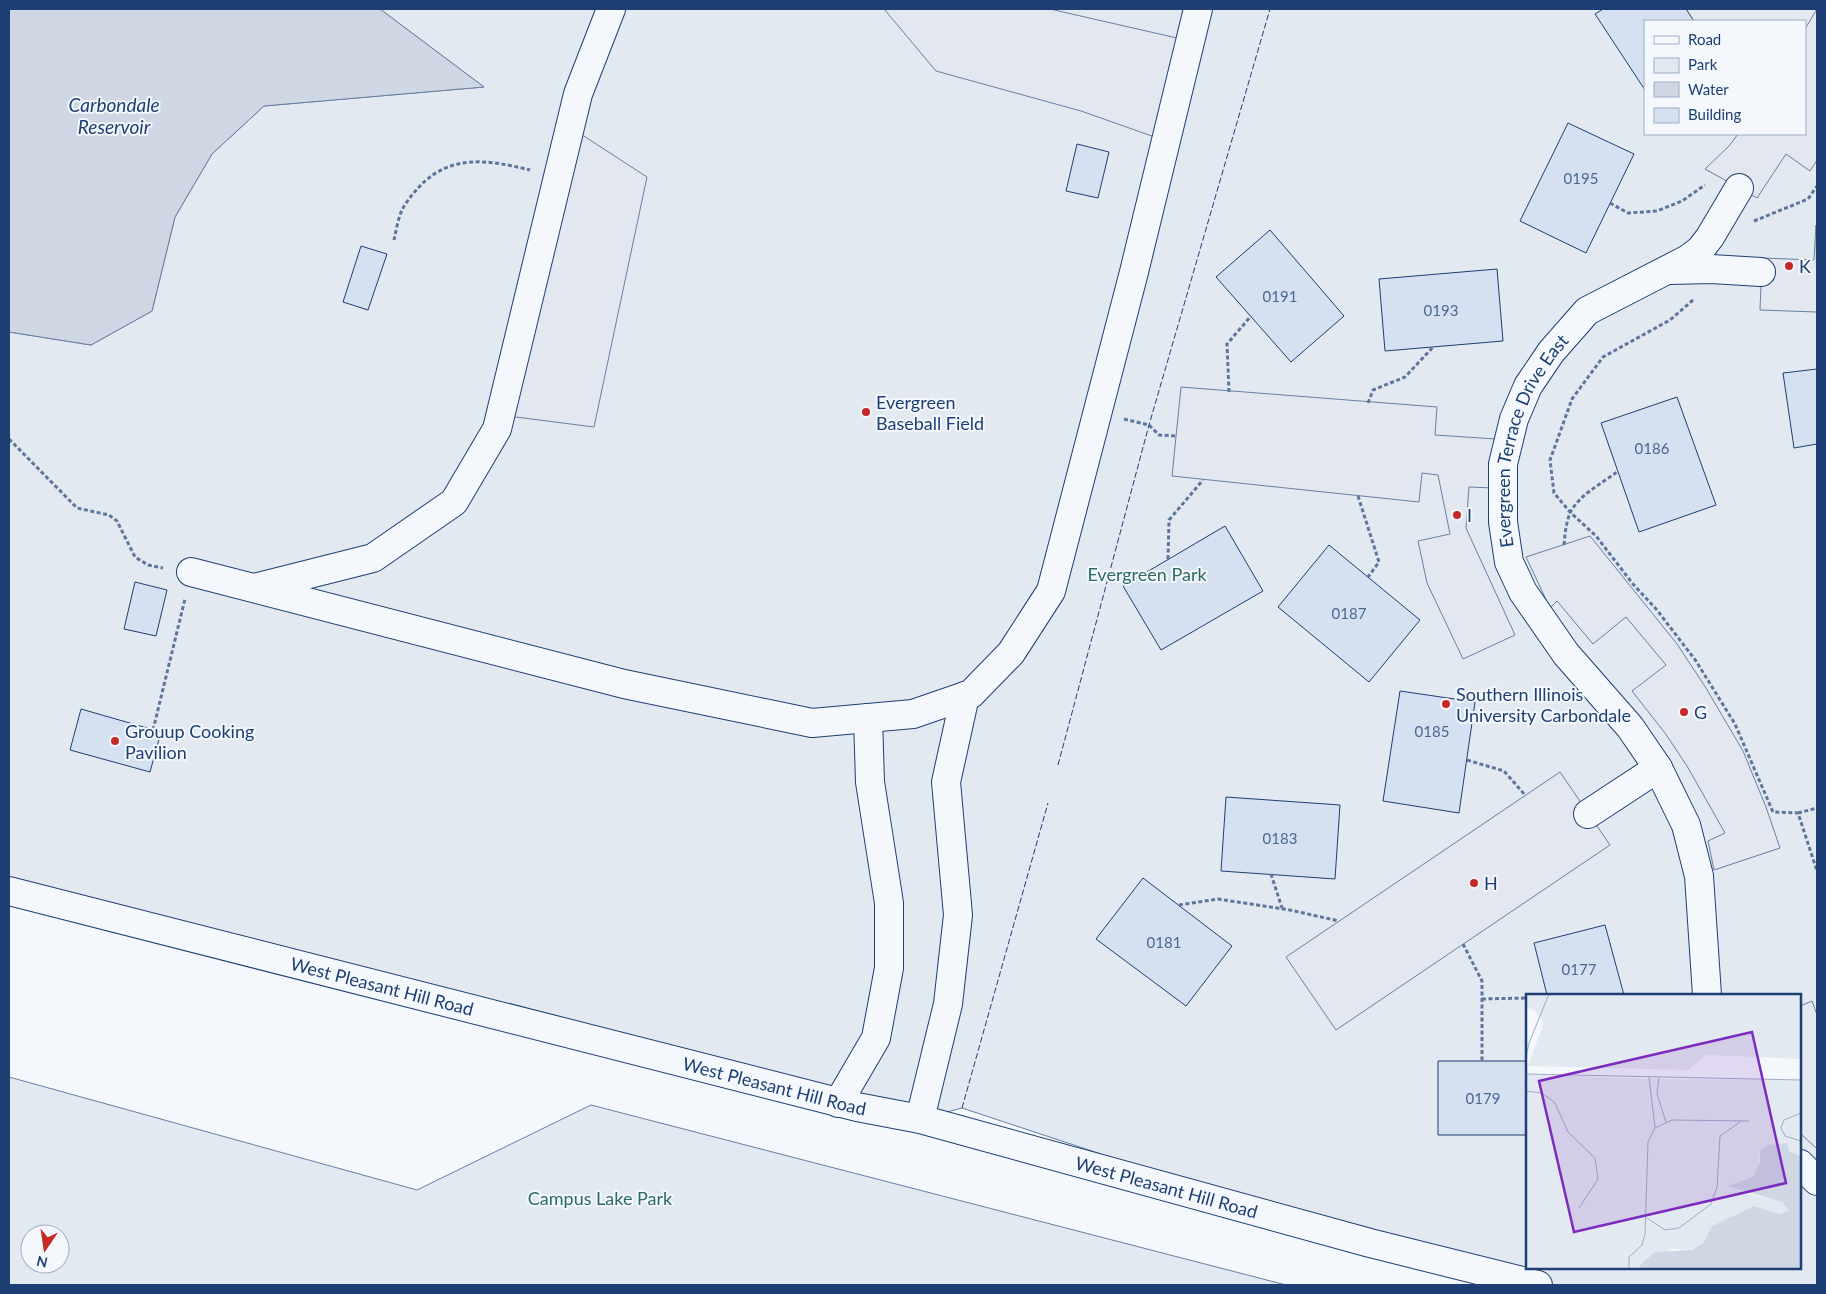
<svg xmlns="http://www.w3.org/2000/svg" width="1826" height="1294" viewBox="0 0 1826 1294" font-family="Lato,sans-serif">
	<rect width="100%" height="100%" fill="#f4f7fb"/>
	<path fill="#e3e9f0" stroke="#687fa3" fill-rule="evenodd" d="M 380,9 L 1817,9 L 1817,1285 L 1538,1285 L 1370,1243 L 962,1108 L 920,1119 L 9,891 L 9,332 L 91,345 L 152,311 L 175,217 L 212,154 L 264,106 L 484,87 ZM 1645,21 L 1805,21 L 1805,134 L 1645,134 ZM 1527,995 L 1800,995 L 1800,1268 L 1527,1268 Z
		M 9,1077 L 417,1190 L 591,1105 L 1286,1285 L 9,1285 ZM 30,1234 L 60,1234 L 60,1264 L 30,1264 Z"/>
	<path fill="#e3e8f0" stroke="#687fa3" d="M 884,9 L 1050,9 L 1190,41 L 1166,141 L 1081,111 L 936,71 Z
		M 1817,9 L 1817,160 L 1810,171 L 1786,154 L 1757,198 L 1705,169 L 1729,146 L 1738,134 L 1805,134 L 1805,29 Z
		M 570,127 L 647,177 L 594,427 L 500,415 Z
		M 1816,225 L 1817,312 L 1760,310 L 1762,258 L 1814,260 Z
		M 1181,387 L 1437,407 L 1435,435 L 1496,439 L 1494,488 L 1469,487 L 1466,528 L 1515,635 L 1463,659 L 1427,583 L 1418,541 L 1450,534 L 1438,475 L 1422,473 L 1419,502 L 1172,476 Z
		M 1590,536 L 1677,644 L 1706,688 L 1743,751 L 1766,807 L 1780,848 L 1714,870 L 1708,841 L 1725,833 L 1687,766 L 1665,733 L 1632,691 L 1666,665 L 1626,617 L 1593,644 L 1557,601 L 1550,608 L 1526,557 Z
		M 1560,772 L 1610,845 L 1336,1030 L 1286,957 Z
		M 1812,1001 L 1817,1015 L 1817,1149 L 1800,1133 L 1800,1006 Z"/>
	<path fill="#cfd7e4" stroke="#687fa3" d="M 9,9 L 380,9 L 484,87 L 264,106 L 212,154 L 175,217 L 152,311 L 91,345 L 9,332 Z"/>
	<path fill="#d5e0f0" stroke="#1d3f73" d="M 1603,9 L 1686,9 L 1694,21 L 1645,21 L 1645,90 L 1595,14 Z
		M 1568,123 L 1634,154 L 1586,253 L 1520,221 Z
		M 1077,144 L 1109,152 L 1098,198 L 1066,191 Z
		M 1270,230 L 1344,316 L 1291,362 L 1216,277 Z
		M 361,246 L 387,254 L 368,310 L 343,302 Z
		M 1497,269 L 1503,341 L 1385,351 L 1379,279 Z
		M 1817,369 L 1817,444 L 1794,448 L 1783,373 Z
		M 1677,397 L 1716,505 L 1639,532 L 1601,423 Z
		M 1225,526 L 1263,591 L 1161,650 L 1123,586 Z
		M 1329,545 L 1420,620 L 1369,682 L 1278,607 Z
		M 135,582 L 167,590 L 156,636 L 124,629 Z
		M 1400,691 L 1475,702 L 1459,813 L 1383,801 Z
		M 81,709 L 161,732 L 150,772 L 70,750 Z
		M 1226,797 L 1340,805 L 1335,879 L 1221,871 Z
		M 1143,878 L 1232,946 L 1186,1006 L 1096,939 Z
		M 1605,925 L 1624,995 L 1547,995 L 1534,943 Z
		M 1438,1061 L 1527,1061 L 1527,1135 L 1438,1135 Z"/>
	<g fill="none" stroke-linecap="round" stroke-linejoin="round">
		<g stroke="#1d3f73" stroke-width="30">
			<g id="street">
				<path d="M 1670,270 L 1711,269 L 1761,272"/>
				<path d="M 191,572 L 624,684 L 812,723 L 913,714 L 971,694 L 1011,653 L 1051,591 L 1134,272 L 1198,9"/>
				<path d="M 258,587 L 373,558 L 454,502 L 497,429 L 578,94 L 611,9"/>
				<path d="M 1588,814 L 1658,768"/>
				<path id="s1" d="M 1707,995 L 1699,876 L 1686,825 L 1658,768 L 1630,727 L 1566,654 L 1523,592 L 1509,562 L 1503,522 L 1503,464 L 1514,419 L 1528,386 L 1551,352 L 1587,311 L 1688,259 L 1700,250 L 1710,237 L 1739,188"/>
				<path d="M 838,1103 L 876,1038 L 889,968 L 889,903 L 870,782 L 868,718"/>
				<path d="M 920,1119 L 948,1004 L 958,915 L 946,782 L 965,696"/>
				<path d="M 1800,1164 L 1817,1181"/>
			</g>
		</g>
		<g stroke="#1d3f73" stroke-width="30">
			<g id="secondary">
				<path id="s2" d="M 9,891 L 857,1107 L 920,1119 L 1370,1243 L 1538,1285"/>
			</g>
		</g>
		<path stroke="#5e769c" stroke-width="3" stroke-dasharray="4 2.5" stroke-linecap="butt" d="M 1610,203 L 1628,213 L 1657,211 L 1682,201 L 1705,185
			M 1754,221 L 1808,199 L 1817,186
			M 394,240 C 396,231 398,219 402,210 C 406,202 412,195 418,188 C 450,153 489,160 530,170
			M 1693,300 L 1670,320 L 1603,357 L 1572,399 L 1550,460 L 1554,493 L 1570,512 L 1596,536 L 1633,584 L 1657,610 L 1696,661 L 1735,724 L 1773,812 L 1798,813 L 1817,871
			M 1229,392 L 1227,344 L 1251,316
			M 1368,403 L 1373,390 L 1405,377 L 1433,347
			M 1124,419 L 1149,425 L 1159,435 L 1176,436
			M 9,439 L 77,508 L 109,515 L 117,521 L 135,557 L 148,565 L 163,568
			M 1358,496 L 1379,562 L 1368,577
			M 1564,545 C 1565,534 1566,523 1570,513 C 1578,496 1602,483 1617,472
			M 1168,559 L 1169,520 L 1203,480
			M 153,730 L 185,599
			M 1467,760 L 1504,771 L 1525,795
			M 1798,813 L 1817,808
			M 1271,874 L 1282,908
			M 1179,905 L 1218,899 L 1290,910 L 1339,921
			M 1463,944 L 1482,981 L 1482,1061
			M 1482,999 L 1527,998"/>
		<use href="#street" stroke="#f4f7fb" stroke-width="28"/>
		<use href="#secondary" stroke="#f4f7fb" stroke-width="28"/>
		<path stroke="#1d3f73" stroke-width="1" stroke-dasharray="6 2.5" stroke-linecap="butt" d="M 1058,765 L 1149,425 L 1270,9
			M 962,1108 L 1048,803"/>
	</g>
	<g fill="#c62828" stroke="#f4f7fb" stroke-width="2">
		<circle cx="1789" cy="266" r="5"/>
		<circle cx="866" cy="412" r="5"/>
		<circle cx="1457" cy="515" r="5"/>
		<circle cx="1446" cy="704" r="5"/>
		<circle cx="1684" cy="712" r="5"/>
		<circle cx="115" cy="741" r="5"/>
		<circle cx="1474" cy="883" r="5"/>
	</g>
	<g text-anchor="middle" dominant-baseline="central" stroke-width="4" stroke-linejoin="round" paint-order="stroke">
		<g font-size="15" fill="#4b6792">
			<text x="1581" y="178">0195</text>
			<text x="1280" y="296">0191</text>
			<text x="1441" y="310">0193</text>
			<text x="1652" y="448">0186</text>
			<text x="1349" y="613">0187</text>
			<text x="1432" y="731">0185</text>
			<text x="1280" y="838">0183</text>
			<text x="1164" y="942">0181</text>
			<text x="1579" y="969">0177</text>
			<text x="1483" y="1098">0179</text>
		</g>
		<g font-size="18" fill="#1d3f73" stroke="#f4f7fb" text-anchor="start">
			<text x="1799" y="266">K</text>
			<text x="876" y="402">Evergreen<tspan x="876" dy="21">Baseball Field</tspan></text>
			<text x="1467" y="515">I</text>
			<text x="1456" y="694">Southern Illinois<tspan x="1456" dy="21">University Carbondale</tspan></text>
			<text x="1694" y="712">G</text>
			<text x="125" y="731">Grouup Cooking<tspan x="125" dy="21">Pavilion</tspan></text>
			<text x="1484" y="883">H</text>
		</g>
		<g font-size="18" fill="#1d3f73" stroke="#f4f7fb">
			<text stroke="none"><textPath href="#s1" startOffset="619">Evergreen Terrace Drive East</textPath></text>
			<text stroke="none"><textPath href="#s2" startOffset="385">West Pleasant Hill Road</textPath></text>
			<text stroke="none"><textPath href="#s2" startOffset="790">West Pleasant Hill Road</textPath></text>
			<text stroke="none"><textPath href="#s2" startOffset="1195">West Pleasant Hill Road</textPath></text>
		</g>
		<g font-size="18" fill="#2c6c60" stroke="#f4f7fb">
			<text x="1147" y="574">Evergreen Park</text>
			<text x="600" y="1198">Campus Lake Park</text>
		</g>
		<g font-size="19" font-style="italic" fill="#1d3f73" stroke="#f4f7fb">
			<text x="114" y="104">Carbondale<tspan x="114" dy="22">Reservoir</tspan></text>
		</g>
	</g>
	<g transform="translate(1526 994)">
		<rect width="275" height="275" fill="#f4f7fb"/>
		<path d="M 0,0 L 275,0 L 275,65 L 180,61 L 162,76 L 2,72 L 18,28 L 9,17 L 0,13 ZM 0,80 L 118,85 L 275,86 L 275,162 L 234,157 L 232,176 L 219,199 L 256,208 L 263,216 L 254,220 L 228,212 L 186,232 L 178,248 L 165,256 L 146,255 L 114,271 L 114,275 L 0,275 Z" fill="#e3e9f0"/>
		<path d="M 261,149 L 264,158 L 275,162 L 275,275 L 114,275 L 114,271 L 129,258 L 166,256 L 178,248 L 186,232 L 228,212 L 254,220 L 263,216 L 256,208 L 202,192 L 227,183 L 234,168 L 234,157 L 241,151 Z" fill="#cfd7e4"/>
		<path fill="none" stroke="#9eadc5" stroke-width="1" d="M 0,63 L 3,49 L 23,0M 0,80 L 275,86M 123,83 L 129,134M 133,83 L 131,100 L 140,128M 0,97 L 16,99 L 29,109 L 42,138 L 69,164 L 72,185 L 53,214M 275,119 L 258,126 L 255,134 L 259,142 L 275,147M 121,224 L 139,236 L 153,234 L 185,210 L 191,193 L 194,142 L 214,128M 103,275 L 103,263 L 116,251 L 119,240 L 122,148 L 129,134 L 146,126 L 223,127"/>
		<path fill="#7b2cbf" fill-opacity="0.15" stroke="#7b2cbf" stroke-width="2.5" d="M 226,38 L 260,189 L 48,238 L 13,87 Z"/>
		<rect width="275" height="275" fill="none" stroke="#1d3f73" stroke-width="2.5"/>
	</g>
	<rect width="1826" height="1294" fill="none" stroke="#1d3f73" stroke-width="20"/>
	<rect x="1644" y="20" width="162" height="115" fill="#f4f7fb" stroke="#9eadc5"/>
	<rect x="1654" y="36" width="25" height="8" fill="#f4f7fb" stroke="#9eadc5"/>
	<text x="1688" y="45" font-size="15" fill="#1d3f73">Road</text>
	<rect x="1654" y="58" width="25" height="15" fill="#e3e9f0" stroke="#9eadc5"/>
	<text x="1688" y="70" font-size="15" fill="#1d3f73">Park</text>
	<rect x="1654" y="82" width="25" height="15" fill="#cfd7e4" stroke="#9eadc5"/>
	<text x="1688" y="95" font-size="15" fill="#1d3f73">Water</text>
	<rect x="1654" y="108" width="25" height="15" fill="#d5e0f0" stroke="#9eadc5"/>
	<text x="1688" y="120" font-size="15" fill="#1d3f73">Building</text>
	<g transform="translate(45 1249) rotate(193)"><circle r="24" fill="#f4f7fb" stroke="#9eadc5"/>
	<path d="M0-4L9 19L0 12L-9 19Z" fill="#c62828"/>
	<text y="-8" font-size="14" font-weight="bold" text-anchor="middle" fill="#1d3f73">N</text>
	</g>
</svg>
